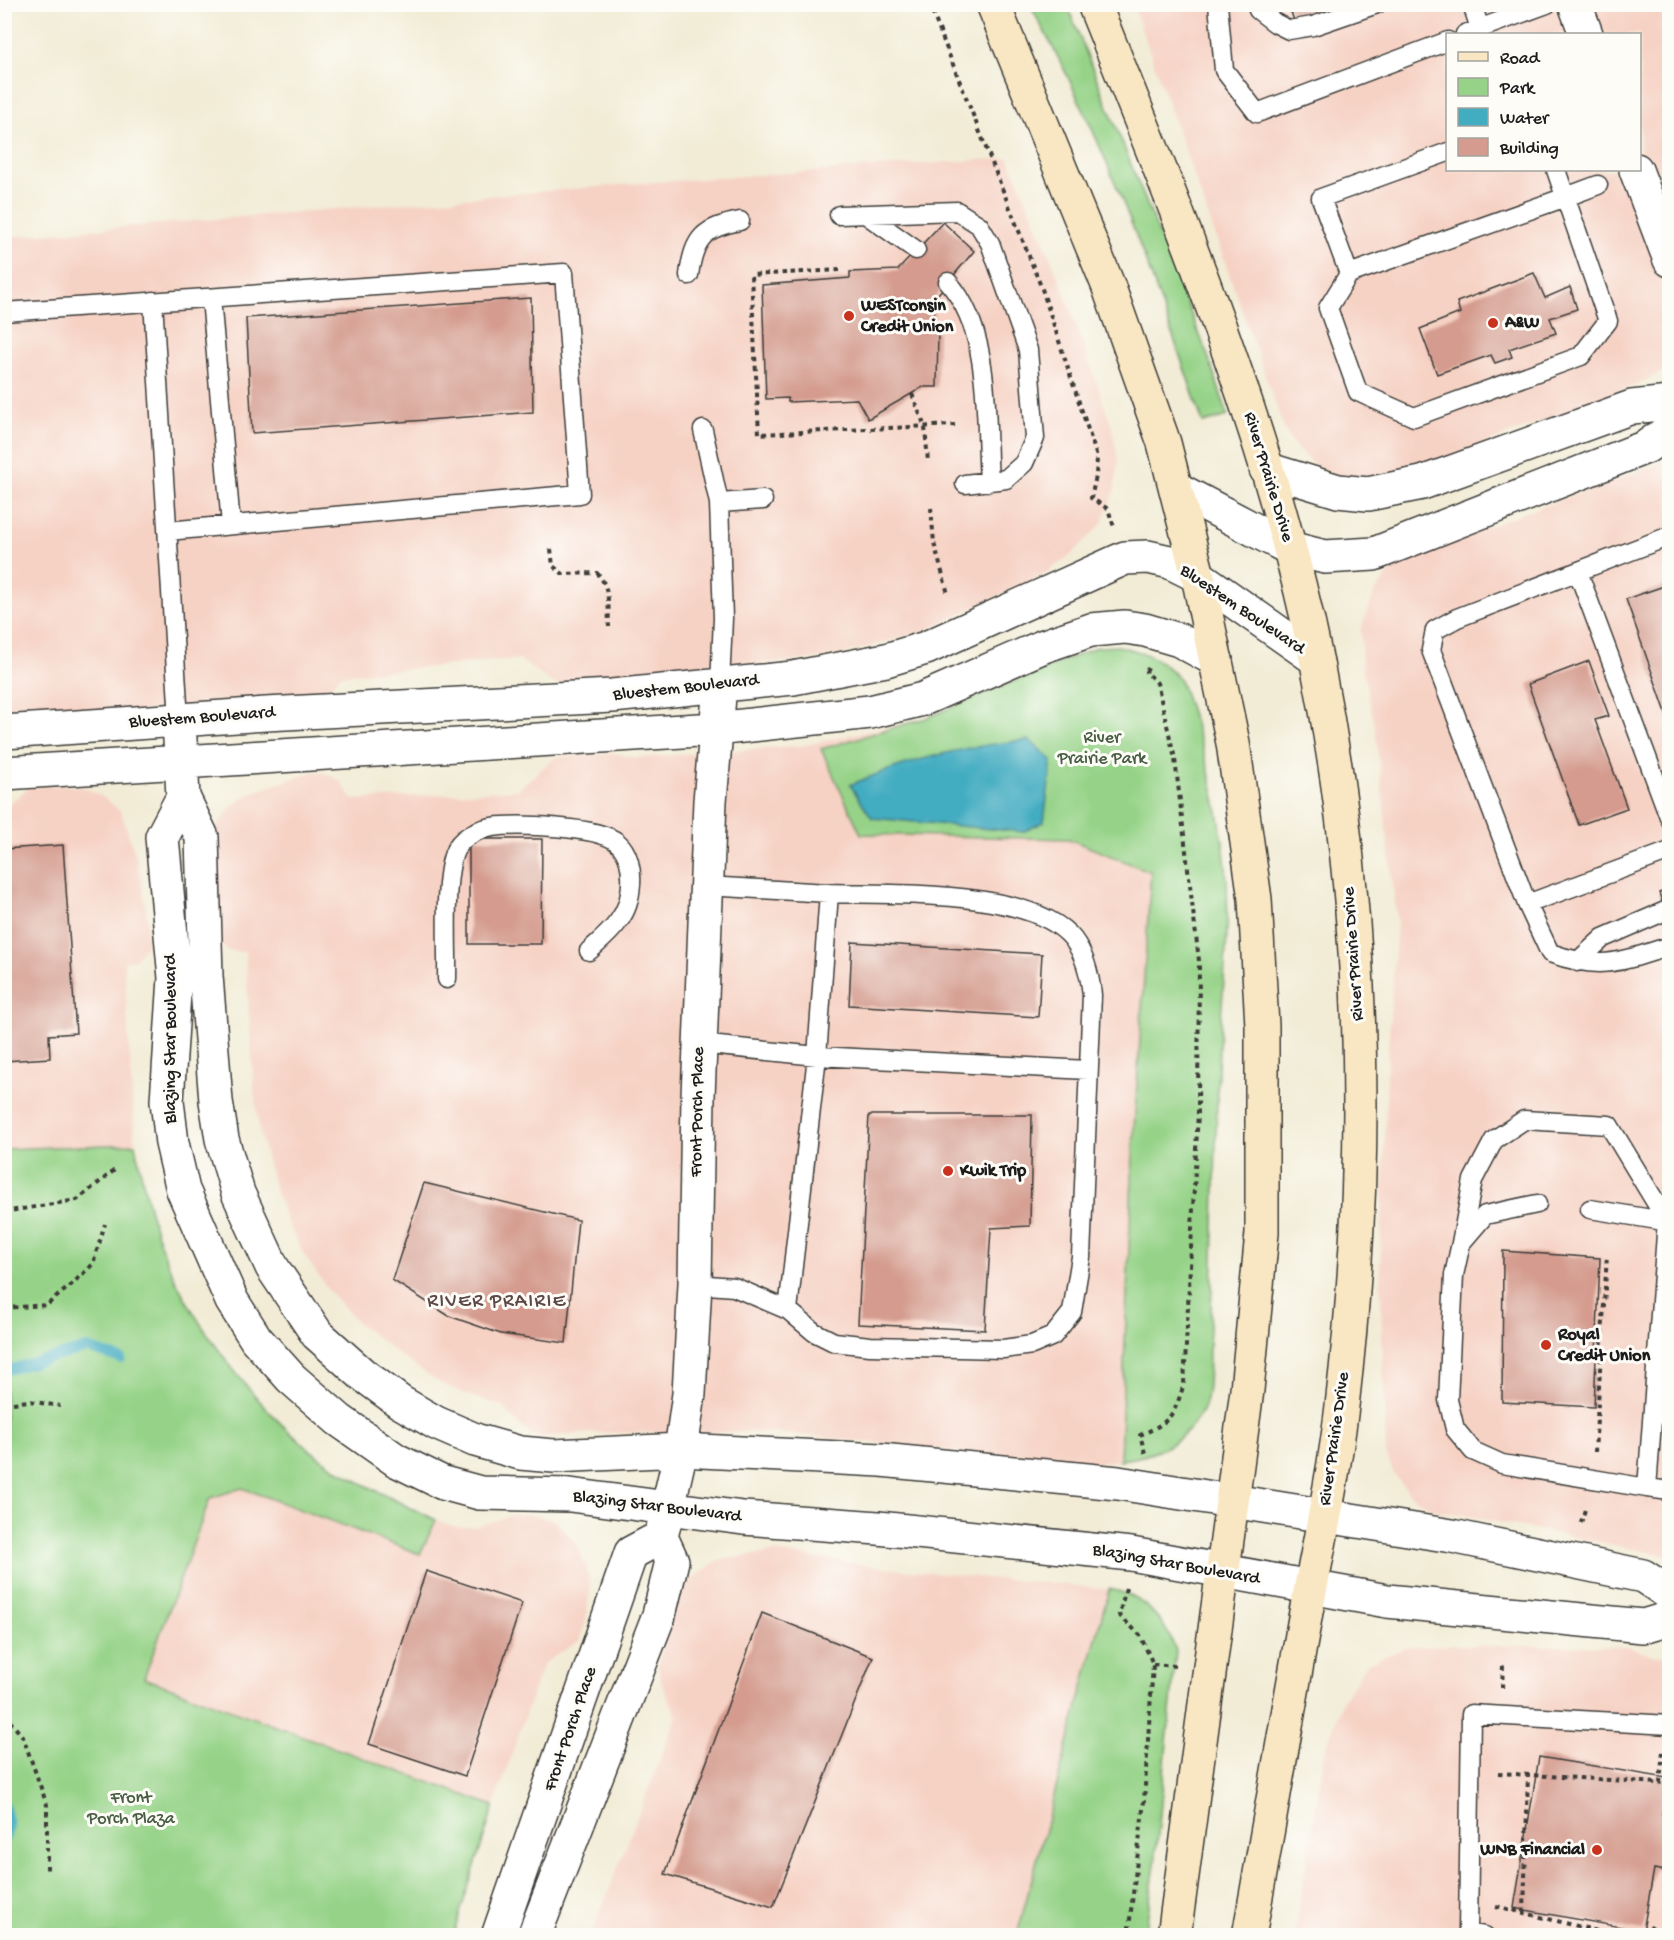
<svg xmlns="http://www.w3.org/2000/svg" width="1674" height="1940" viewBox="0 0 1674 1940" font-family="'Gochi Hand',sans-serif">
	<rect width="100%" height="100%" fill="#fdfcf7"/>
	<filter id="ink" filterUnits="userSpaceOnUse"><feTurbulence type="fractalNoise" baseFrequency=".0167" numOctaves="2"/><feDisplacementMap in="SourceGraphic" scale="12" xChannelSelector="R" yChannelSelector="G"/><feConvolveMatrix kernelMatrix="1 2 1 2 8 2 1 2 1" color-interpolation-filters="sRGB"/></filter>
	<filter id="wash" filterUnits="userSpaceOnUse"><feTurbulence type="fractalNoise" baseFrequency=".008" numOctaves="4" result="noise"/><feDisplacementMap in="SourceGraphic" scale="24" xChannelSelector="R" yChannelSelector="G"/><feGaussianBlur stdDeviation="1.35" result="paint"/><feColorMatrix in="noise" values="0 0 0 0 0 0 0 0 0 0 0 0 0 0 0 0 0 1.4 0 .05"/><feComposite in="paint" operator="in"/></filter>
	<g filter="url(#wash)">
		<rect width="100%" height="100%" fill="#f2ecd6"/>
		<path fill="#f6d2c4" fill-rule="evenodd" d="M 1133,5 L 1669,5 L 1669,369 L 1616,394 L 1387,480 L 1335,477 L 1314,465 L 1298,450 L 1285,431 ZM 1448,34 L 1640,34 L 1640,170 L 1448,170 Z
			M 1009,158 L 1064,291 L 1112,427 L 1118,461 L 1114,493 L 1101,525 L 1071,555 L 1043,575 L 922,632 L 833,657 L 556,685 L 518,659 L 341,675 L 319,698 L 24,719 L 4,708 L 4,237 L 643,183 Z
			M 1669,460 L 1669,1556 L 1432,1509 L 1412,1496 L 1395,1476 L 1386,1456 L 1380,1267 L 1388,1047 L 1397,922 L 1375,727 L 1362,667 L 1361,629 L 1374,594 L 1392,569 L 1424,550 Z
			M 926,718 L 821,749 L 861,834 L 1069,839 L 1151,872 L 1134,1130 L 1120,1460 L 1088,1465 L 770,1432 L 592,1433 L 544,1437 L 530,1435 L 501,1406 L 470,1396 L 440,1383 L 405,1359 L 358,1323 L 329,1291 L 304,1255 L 286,1220 L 274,1186 L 260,1134 L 254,1090 L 245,952 L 228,951 L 219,941 L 214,831 L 231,807 L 248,794 L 315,771 L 330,775 L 341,782 L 353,800 L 517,790 L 556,757 L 614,753 L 635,758 L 806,745 Z
			M 60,785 L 84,787 L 106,799 L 121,812 L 137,859 L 148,920 L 147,944 L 135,959 L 124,962 L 135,1144 L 5,1149 L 5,807 L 29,787 Z
			M 242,1488 L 420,1554 L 436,1520 L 456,1527 L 474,1527 L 516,1514 L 529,1514 L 555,1521 L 573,1540 L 586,1565 L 590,1589 L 586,1621 L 579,1641 L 543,1664 L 494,1806 L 144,1678 L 210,1498 Z
			M 773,1552 L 903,1570 L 1109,1589 L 1017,1935 L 591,1936 L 677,1716 L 661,1682 L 658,1666 L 669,1620 L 684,1584 L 719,1560 Z
			M 1449,1645 L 1630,1647 L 1652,1655 L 1669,1657 L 1669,1935 L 1294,1936 L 1326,1748 L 1344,1698 L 1368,1663 L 1405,1648 Z"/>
		<path fill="#96d388" stroke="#597852" stroke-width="1.5" d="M 1030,5 L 1067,5 L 1208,356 L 1228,416 L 1203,423 C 1165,311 1125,197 1074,90 C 1061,61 1045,33 1030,5 Z
			M 1118,646 C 1144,652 1162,658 1180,680 C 1202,742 1220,802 1226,868 C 1231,929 1222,989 1219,1049 C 1214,1147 1216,1246 1209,1344 C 1208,1366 1211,1396 1200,1415 C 1182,1444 1152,1457 1120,1460 L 1134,1130 L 1151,872 L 1069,839 L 861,834 L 821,749 L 926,718 L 1097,647 Z
			M 135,1144 C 143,1182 150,1219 164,1254 C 191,1324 269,1425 332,1466 C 365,1487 401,1503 436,1520 L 420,1554 L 242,1488 L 210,1498 L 144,1678 L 494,1806 L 453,1935 L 5,1935 L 5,1149 Z
			M 1109,1589 C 1143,1595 1165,1620 1176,1651 L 1155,1864 L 1145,1935 L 1017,1935 Z"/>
		<path fill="#42acc1" stroke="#2f646e" stroke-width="1.5" d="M 1029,740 L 1052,760 L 1044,822 L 1023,832 L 872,818 L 850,785 C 908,760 965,745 1029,740 Z"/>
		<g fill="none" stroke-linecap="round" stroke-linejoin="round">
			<path stroke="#42acc1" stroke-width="10" d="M 4,1371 L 87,1348 L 121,1359
				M 4,1805 L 9,1825 L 4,1840"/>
		</g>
		<g id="blocks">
			<path fill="#d49b8e" d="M 1288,4 L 1368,4 L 1296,26 Z
				M 943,222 L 974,251 L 933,300 L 935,331 L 938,331 L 937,387 L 923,387 L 868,419 L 857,399 L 788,402 L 788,398 L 766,399 L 762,285 L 850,278 L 850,272 L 898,270 Z
				M 1534,273 L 1545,298 L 1570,287 L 1577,309 L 1550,318 L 1556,333 L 1509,349 L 1512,357 L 1495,363 L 1491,355 L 1437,374 L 1420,329 L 1460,313 L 1457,302 Z
				M 531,298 L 533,412 L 252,433 L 246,318 Z
				M 1667,585 L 1670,591 L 1669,721 L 1626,599 Z
				M 1589,661 L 1609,716 L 1595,720 L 1627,808 L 1579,825 L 1528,684 Z
				M 469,839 L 542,839 L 541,944 L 469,944 Z
				M 63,845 L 76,1033 L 49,1035 L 50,1058 L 4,1061 L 4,849 Z
				M 1670,889 L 1670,921 L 1669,921 L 1659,893 Z
				M 852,942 L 1042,954 L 1038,1017 L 849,1005 Z
				M 869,1115 L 1032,1115 L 1030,1226 L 991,1228 L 985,1330 L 858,1324 Z
				M 424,1183 L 578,1220 L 566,1343 L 501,1334 L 449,1316 L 392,1280 Z
				M 1503,1251 L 1600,1258 L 1594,1407 L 1502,1402 Z
				M 426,1571 L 522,1603 L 465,1776 L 369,1744 Z
				M 762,1613 L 873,1657 L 773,1907 L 665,1874 Z
				M 1539,1757 L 1667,1778 L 1662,1814 L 1670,1814 L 1670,1872 L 1654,1869 L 1643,1931 L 1514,1908 Z"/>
		</g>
	</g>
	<g filter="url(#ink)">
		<use href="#blocks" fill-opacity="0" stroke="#3c3b38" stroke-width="1.5"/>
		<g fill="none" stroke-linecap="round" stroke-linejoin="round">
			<g stroke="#3c3b38" stroke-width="21">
				<path id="lane" d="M 1218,4 L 1224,70 L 1257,113 L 1448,41
					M 1256,4 L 1258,10 L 1275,23 L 1289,30 L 1313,26 L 1377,4
					M 1472,4 L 1480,29
					M 1465,34 L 1547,4
					M 1556,170 L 1608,321 L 1581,356 L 1414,417 L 1358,392 L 1328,308 L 1349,274 L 1566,197 L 1598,185
					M 839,215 L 957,211 L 979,225 L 990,243 L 1028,350 L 1035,438 L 1024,463 L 1006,479 L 965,484
					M 868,216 L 916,250
					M 1349,274 L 1321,198 L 1448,152
					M 689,275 C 694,237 704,228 740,221
					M 948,282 C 992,331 985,419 989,482
					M 211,298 L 231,525
					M 153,301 L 179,720
					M 4,312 L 564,273 L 580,494 L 167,531
					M 703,430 L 719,503 L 723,618 L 720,685
					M 719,503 L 763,500
					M 1670,539 L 1667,537 L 1457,618 L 1435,630 L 1431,650 L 1527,904 L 1550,953 C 1601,971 1620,962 1670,946
					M 1578,572 L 1670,819
					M 1527,904 L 1670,851
					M 1577,962 L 1603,938 L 1670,909
					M 447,979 C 448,949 442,870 457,847 C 464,836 479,829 492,827 C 517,824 598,826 617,842 C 629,852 632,870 631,884 C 630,899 627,910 618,922 C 610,933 599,942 589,951
					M 699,1044 L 817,1056 L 1088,1070
					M 1537,1204 L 1485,1215 L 1461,1243 L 1454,1275 L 1448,1400 L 1455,1429 L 1473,1451 L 1502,1464 L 1647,1488
					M 1590,1209 L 1670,1222
					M 1461,1243 L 1473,1180 L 1494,1140 L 1524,1120 L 1609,1125 L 1667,1221 L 1647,1488 L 1670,1491
					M 695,1284 L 734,1287 L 788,1310 L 817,1056 L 829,893 L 706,886
					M 788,1310 L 814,1332 L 834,1342 L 870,1346 L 1003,1349 L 1032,1345 L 1053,1336 L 1072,1312 L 1081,1257 L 1092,995 C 1090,976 1085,955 1073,939 C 1033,888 890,895 829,893
					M 1485,1936 L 1468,1933 L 1471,1714 L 1670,1725"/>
			</g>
			<g stroke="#3c3b38" stroke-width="36">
				<path id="street" d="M 1575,4 L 1586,34
					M 1636,170 L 1670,260
					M 1266,469 L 1338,491 L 1368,494 L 1422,483 L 1632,407 L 1670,403
					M 1177,489 L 1289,548 L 1325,557 L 1374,554 L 1646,447 L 1670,430
					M 179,720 L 183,797 L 202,837 L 206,976 L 216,1101 L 222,1139 L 238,1193 L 272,1267 L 317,1334 L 362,1374 L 400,1402 L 436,1423 L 475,1440 L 520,1453 L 554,1456 L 681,1450 L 881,1460 L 1118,1483 L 1452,1536 L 1643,1576 L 1670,1594
					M 4,732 L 266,714 L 612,696 L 793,678 L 886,660 L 926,648 L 1125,558 L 1148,557 L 1170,562 L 1198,576 L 1316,659
					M 4,773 L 715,729 L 870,712 L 923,699 L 1044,646 L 1091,630 L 1125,627 L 1145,630 L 1179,640 L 1216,660
					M 183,797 L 162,837 L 175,978 L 167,1101 L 172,1143 L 183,1190 L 232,1301 L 256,1339 L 291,1378 L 339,1420 L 396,1460 L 443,1483 L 480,1493 L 570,1495 L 743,1518 L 878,1528 L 1131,1554 L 1387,1601 L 1643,1626 L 1670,1618
					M 498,1936 L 631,1553 L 661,1537
					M 534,1936 L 659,1615 L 672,1561 L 661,1537 L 681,1450 L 689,1394 L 695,1284 L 698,1096 L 710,801 L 720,685"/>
			</g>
			<g stroke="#3c3b38" stroke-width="36">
				<path id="secondary" d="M 993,4 L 1108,285 L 1164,443 L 1198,576 L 1233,743 L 1255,899 L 1262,1026 L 1262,1233 L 1247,1390 L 1174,1936
					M 1094,4 C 1180,219 1271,436 1317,663 C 1366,907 1371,1159 1342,1406 C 1334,1475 1319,1544 1306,1612 C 1287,1720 1268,1828 1249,1936"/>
			</g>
			<path stroke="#3c3b38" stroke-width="4" stroke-dasharray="4.5 4.5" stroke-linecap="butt" d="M 929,4 L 1042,289 L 1097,457 L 1096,476 L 1091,498 L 1108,509 L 1114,527
				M 840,270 L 751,275 L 759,434 L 955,425
				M 912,394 L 925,427 L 928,462
				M 931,508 L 934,543 L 948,594
				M 551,549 L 553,566 L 563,574 L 597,573 C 611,588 608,608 609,627
				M 4,1212 L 77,1200 L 116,1169
				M 4,1308 L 47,1305 L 71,1285 L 93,1264 L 105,1224
				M 4,1404 L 29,1401 L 60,1406
				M 1595,1452 L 1607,1255
				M 1145,1453 L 1140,1435 C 1171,1422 1174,1415 1184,1384 L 1198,1111 L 1199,961 L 1175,759 L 1157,683 L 1146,672 L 1149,666
				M 1581,1523 L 1586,1506
				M 1126,1588 L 1119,1615 L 1140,1635 L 1153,1664 L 1144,1801 L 1128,1936
				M 1153,1664 L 1175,1666
				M 1502,1688 L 1503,1665
				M 4,1714 L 23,1737 L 47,1805 L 47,1870
				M 1498,1773 L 1660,1783 L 1663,1751
				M 1496,1906 L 1618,1936
				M 1524,1913 L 1528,1774
				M 1646,1936 L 1652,1925"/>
			<use href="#lane" stroke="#fff" stroke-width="18"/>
			<use href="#street" stroke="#fff" stroke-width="33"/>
			<use href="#secondary" stroke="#f9e7c3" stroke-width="33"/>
		</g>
	</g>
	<g fill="#c8321e" stroke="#fdfcf7" stroke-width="2">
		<circle cx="849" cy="316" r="6"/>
		<circle cx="1493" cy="323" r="6"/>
		<circle cx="948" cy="1171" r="6"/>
		<circle cx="1546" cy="1345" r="6"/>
		<circle cx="1597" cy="1850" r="6"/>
	</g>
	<g text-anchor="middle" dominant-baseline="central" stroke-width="6" stroke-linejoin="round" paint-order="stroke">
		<g font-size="18" font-weight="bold" fill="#1c1c1c" stroke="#fdfcf7" text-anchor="start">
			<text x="861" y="306">WESTconsin<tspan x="861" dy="21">Credit Union</tspan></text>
			<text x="1505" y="323">A&amp;W</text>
			<text x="960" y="1171">Kwik Trip</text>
			<text x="1558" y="1335">Royal<tspan x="1558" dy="21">Credit Union</tspan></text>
			<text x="1585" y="1850" text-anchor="end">WNB Financial</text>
		</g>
		<g font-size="18" fill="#1c1c1c" stroke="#fdfcf7">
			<text transform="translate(1268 477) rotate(73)">River Prairie Drive</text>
			<text transform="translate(1242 610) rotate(34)">Bluestem Boulevard</text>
			<text transform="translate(686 688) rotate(-6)">Bluestem Boulevard</text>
			<text transform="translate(202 718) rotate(-4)">Bluestem Boulevard</text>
			<text transform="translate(1354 954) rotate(-94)">River Prairie Drive</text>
			<text transform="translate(171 1039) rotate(-90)">Blazing Star Boulevard</text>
			<text transform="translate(698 1112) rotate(-89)">Front Porch Place</text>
			<text transform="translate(1335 1439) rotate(-82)">River Prairie Drive</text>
			<text transform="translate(657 1507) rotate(7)">Blazing Star Boulevard</text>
			<text transform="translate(1176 1565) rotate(10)">Blazing Star Boulevard</text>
			<text transform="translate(571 1729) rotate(-71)">Front Porch Place</text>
		</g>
		<g font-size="18" fill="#475c42" stroke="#fdfcf7">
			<text x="1102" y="738">River<tspan x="1102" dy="21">Prairie Park</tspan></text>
			<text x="131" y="1798">Front<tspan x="131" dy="21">Porch Plaza</tspan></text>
		</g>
		<g font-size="20" letter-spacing="1.5" fill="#5c4844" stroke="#fdfcf7">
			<text x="497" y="1302">RIVER PRAIRIE</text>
		</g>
	</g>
	<rect width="1674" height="1940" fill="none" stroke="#fdfcf7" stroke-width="24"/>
	<rect x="1446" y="33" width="195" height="138" fill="#fdfcf7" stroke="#a3a29f" stroke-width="1.5"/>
	<rect x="1458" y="52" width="30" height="9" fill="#f9e7c3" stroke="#a3a29f" stroke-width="1.5"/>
	<text x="1500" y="63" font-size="18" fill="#1c1c1c">Road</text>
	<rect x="1458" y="78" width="30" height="18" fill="#96d388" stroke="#a3a29f" stroke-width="1.5"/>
	<text x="1500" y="93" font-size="18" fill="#1c1c1c">Park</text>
	<rect x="1458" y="108" width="30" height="18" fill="#42acc1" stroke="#a3a29f" stroke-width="1.5"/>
	<text x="1500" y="123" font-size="18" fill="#1c1c1c">Water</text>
	<rect x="1458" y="138" width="30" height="18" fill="#d49b8e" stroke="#a3a29f" stroke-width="1.5"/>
	<text x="1500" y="153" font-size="18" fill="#1c1c1c">Building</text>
</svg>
